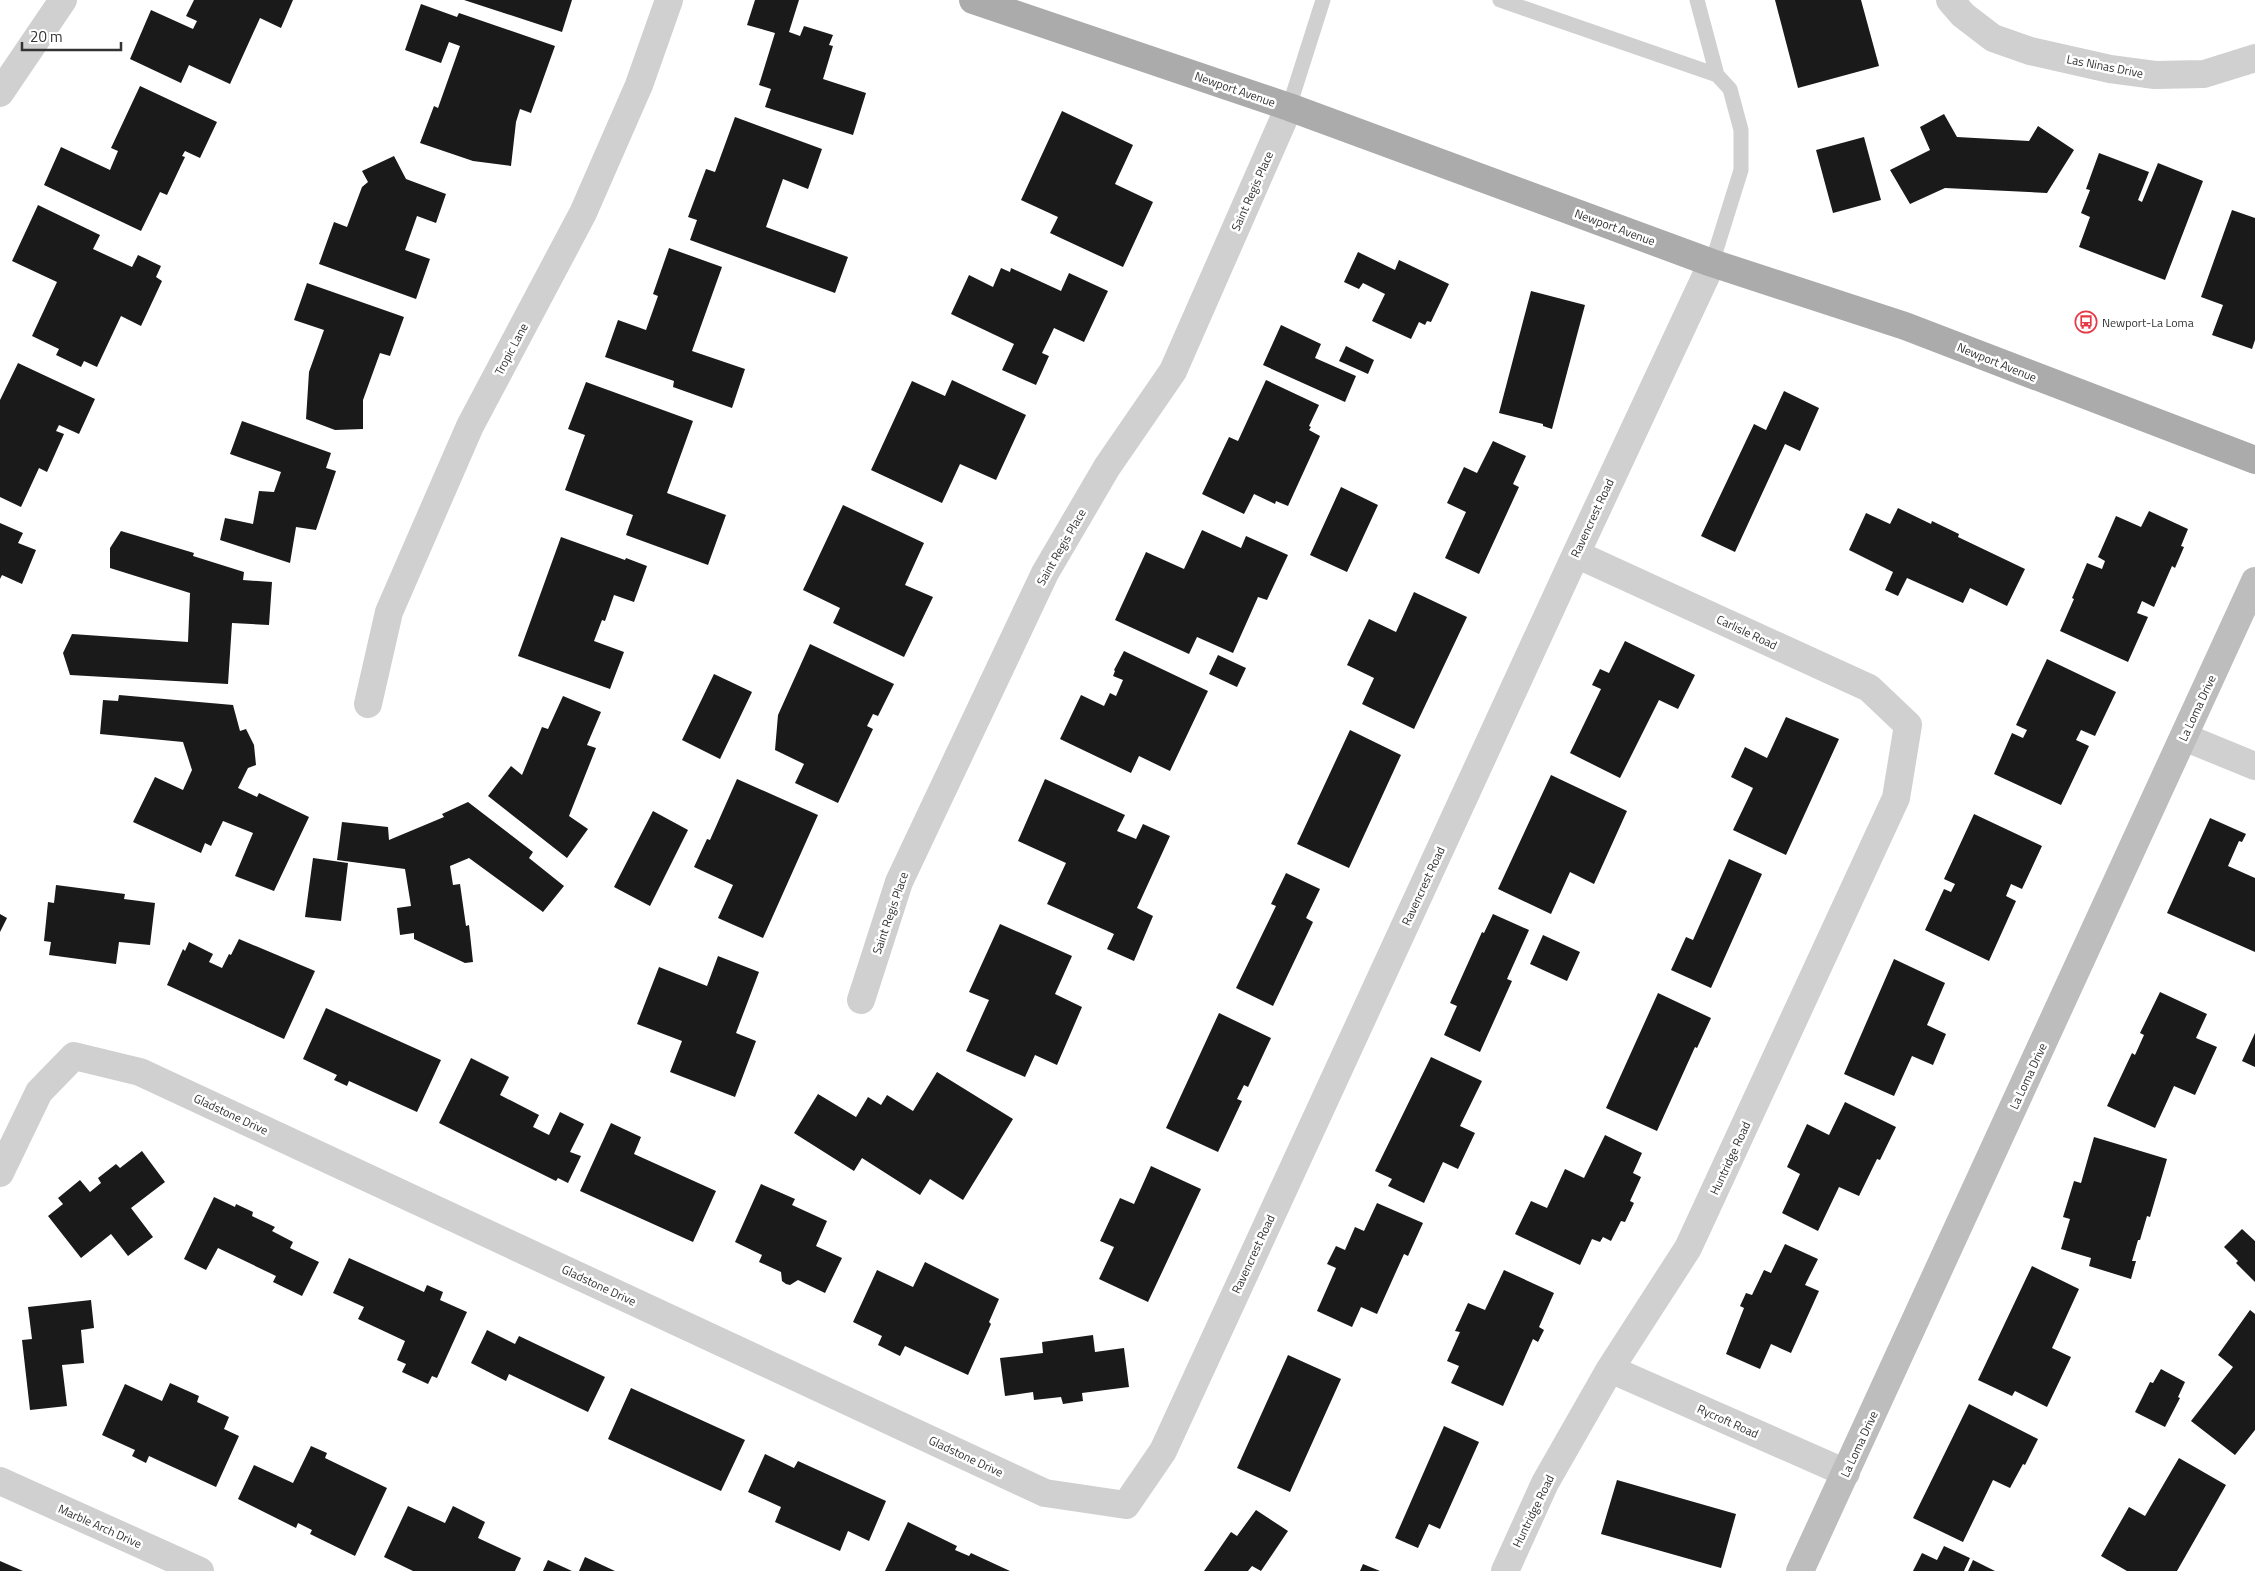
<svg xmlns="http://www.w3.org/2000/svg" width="2255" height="1571" viewBox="0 0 2255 1571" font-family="'Titillium Web',sans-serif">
	<rect width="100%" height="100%" fill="#fff"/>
	<path fill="#1a1a1a" d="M 194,0 L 293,0 L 281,28 L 260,18 L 230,84 L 189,65 L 181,83 L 130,59 L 151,10 L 193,29 L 197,21 L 186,16 Z
		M 464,0 L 572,0 L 562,32 Z
		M 755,0 L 799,0 L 789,32 L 800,36 L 804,26 L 833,35 L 829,45 L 833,46 L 823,79 L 866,93 L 853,135 L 765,107 L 771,89 L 759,85 L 775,33 L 747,25 Z
		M 1775,0 L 1861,0 L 1879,66 L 1798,88 Z
		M 421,4 L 457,17 L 459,13 L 555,46 L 531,113 L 520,109 L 516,122 L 511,166 L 473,161 L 420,143 L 434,106 L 438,108 L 460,46 L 449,42 L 441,63 L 405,50 Z
		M 140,86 L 217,122 L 200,158 L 185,151 L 182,156 L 185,157 L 167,195 L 160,192 L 141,231 L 44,185 L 61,147 L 110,170 L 118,151 L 111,148 Z
		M 1062,111 L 1133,145 L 1115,184 L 1153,202 L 1123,267 L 1050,233 L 1058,217 L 1021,200 Z
		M 1944,114 L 1957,137 L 2029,141 L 2038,126 L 2074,150 L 2047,193 L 1945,188 L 1910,204 L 1890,170 L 1930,150 L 1920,127 Z
		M 735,117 L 822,149 L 808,189 L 783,179 L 766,227 L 848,257 L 835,293 L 690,240 L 697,220 L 688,217 L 706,169 L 715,172 Z
		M 1864,137 L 1881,200 L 1833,213 L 1816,150 Z
		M 2099,153 L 2149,172 L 2138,200 L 2142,202 L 2158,163 L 2203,181 L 2165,280 L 2079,247 L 2090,217 L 2081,213 L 2090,190 L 2086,189 Z
		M 394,156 L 406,179 L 446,194 L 436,223 L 417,216 L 405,250 L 430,259 L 416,299 L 319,264 L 334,222 L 347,227 L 362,187 L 368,182 L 362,171 Z
		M 38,205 L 100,235 L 93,249 L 132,267 L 138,255 L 161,266 L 156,277 L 162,281 L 141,326 L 121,316 L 97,367 L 84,361 L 81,367 L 56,355 L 59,349 L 32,336 L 57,282 L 12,261 Z
		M 2232,210 L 2255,218 L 2255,340 L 2252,349 L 2212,335 L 2223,305 L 2201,297 Z
		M 669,248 L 722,267 L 692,351 L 745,369 L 732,408 L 673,387 L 674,381 L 605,357 L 618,320 L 646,330 L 658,296 L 653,294 Z
		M 1358,252 L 1395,270 L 1399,260 L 1449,284 L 1431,322 L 1427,321 L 1425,325 L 1419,322 L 1411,339 L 1372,321 L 1385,294 L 1363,283 L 1359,289 L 1344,282 Z
		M 1001,268 L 1010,272 L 1011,268 L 1061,291 L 1069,273 L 1108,291 L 1084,342 L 1054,328 L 1042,353 L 1049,356 L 1036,385 L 1002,370 L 1014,344 L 951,314 L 969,275 L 993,287 Z
		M 307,283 L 404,317 L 390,356 L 380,353 L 363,400 L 363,429 L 335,430 L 306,419 L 309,372 L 324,330 L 294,320 Z
		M 1531,291 L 1585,305 L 1552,429 L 1543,426 L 1543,424 L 1499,413 Z
		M 1281,325 L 1321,344 L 1315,358 L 1356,376 L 1345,402 L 1263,365 Z
		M 1346,346 L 1374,360 L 1368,374 L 1339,361 Z
		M 18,363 L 95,399 L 79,434 L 59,425 L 56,431 L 64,434 L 47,472 L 39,468 L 21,507 L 0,497 L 0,400 Z
		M 952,380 L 1026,415 L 996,480 L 960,464 L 942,503 L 871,470 L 912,381 L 945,396 Z
		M 1266,380 L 1319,405 L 1309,426 L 1311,427 L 1309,430 L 1320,436 L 1288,506 L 1276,501 L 1275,504 L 1254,494 L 1244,514 L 1202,494 L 1229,437 L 1238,441 Z
		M 586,382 L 693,421 L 667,493 L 726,515 L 708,565 L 626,535 L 633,515 L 565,490 L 585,435 L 568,429 Z
		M 1784,391 L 1819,408 L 1800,451 L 1785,444 L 1735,552 L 1701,536 L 1754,424 L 1766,430 Z
		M 242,421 L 331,453 L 326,468 L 336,471 L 316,530 L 296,527 L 290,563 L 220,540 L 225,518 L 253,524 L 259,491 L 274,492 L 281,472 L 230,454 Z
		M 1493,441 L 1526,456 L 1513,484 L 1519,487 L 1479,574 L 1445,558 L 1466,512 L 1447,503 L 1464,467 L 1477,473 Z
		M 1341,487 L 1378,505 L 1347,572 L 1310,555 Z
		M 843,505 L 924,543 L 905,585 L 933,597 L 904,657 L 833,623 L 840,608 L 803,590 Z
		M 1898,508 L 1931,524 L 1932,521 L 1959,534 L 1958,537 L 2025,569 L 2007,606 L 1970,588 L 1963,603 L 1907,578 L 1898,596 L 1885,590 L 1893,572 L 1849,550 L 1866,513 L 1890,524 Z
		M 2149,511 L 2188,529 L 2181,546 L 2184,547 L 2175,568 L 2172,566 L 2154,607 L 2142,601 L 2137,613 L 2148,617 L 2128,662 L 2060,631 L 2074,599 L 2072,598 L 2087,563 L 2102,569 L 2105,561 L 2098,557 L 2116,516 L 2141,527 Z
		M 0,523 L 23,533 L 18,543 L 36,550 L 22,584 L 2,575 L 0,579 Z
		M 1202,530 L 1241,548 L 1246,536 L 1288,555 L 1267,600 L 1258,597 L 1233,653 L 1197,637 L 1189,654 L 1115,620 L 1146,552 L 1184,569 Z
		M 121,531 L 194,553 L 193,556 L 244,572 L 243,580 L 272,582 L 269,625 L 232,623 L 228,684 L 70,675 L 63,653 L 72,634 L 188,642 L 190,593 L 110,568 L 110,548 Z
		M 561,537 L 625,560 L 626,558 L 647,566 L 634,602 L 614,595 L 605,621 L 602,620 L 594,641 L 624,652 L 610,689 L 518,656 Z
		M 1414,592 L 1467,617 L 1414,729 L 1362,704 L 1374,678 L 1347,665 L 1369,619 L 1396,632 Z
		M 1625,641 L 1695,675 L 1678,709 L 1659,700 L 1620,778 L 1570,753 L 1601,689 L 1592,685 L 1600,669 L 1609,673 Z
		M 810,644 L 894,684 L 878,716 L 873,714 L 867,726 L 873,729 L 838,803 L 795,783 L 804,764 L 775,750 L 778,715 Z
		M 1124,651 L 1208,691 L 1170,771 L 1139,756 L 1131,773 L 1060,739 L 1081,695 L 1104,706 L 1110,693 L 1116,696 L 1123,680 L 1113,676 L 1115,671 L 1114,670 Z
		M 1218,655 L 1246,668 L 1237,687 L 1209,674 Z
		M 2047,659 L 2116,692 L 2095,736 L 2081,730 L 2076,740 L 2089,746 L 2061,805 L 1994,774 L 2012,733 L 2023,738 L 2027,730 L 2016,725 Z
		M 714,674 L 752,692 L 720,759 L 682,740 Z
		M 119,695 L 233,705 L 240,731 L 246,729 L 254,745 L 256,765 L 248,768 L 238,788 L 257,797 L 259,793 L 309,817 L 274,891 L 235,876 L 253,833 L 223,821 L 211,846 L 205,843 L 201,853 L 133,822 L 155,777 L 183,790 L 192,770 L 183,742 L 100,734 L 103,700 L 118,701 Z
		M 563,696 L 601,712 L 587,745 L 596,748 L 569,816 L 588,829 L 567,858 L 488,796 L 511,766 L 522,775 L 542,727 L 548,729 Z
		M 1786,717 L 1839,739 L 1786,855 L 1733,830 L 1753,788 L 1731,777 L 1745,747 L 1767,758 Z
		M 1350,730 L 1401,755 L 1349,868 L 1297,844 Z
		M 1551,775 L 1627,811 L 1594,884 L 1570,872 L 1551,914 L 1498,889 Z
		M 737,779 L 818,815 L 763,938 L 718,918 L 733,885 L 694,867 L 707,839 L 710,840 Z
		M 1045,779 L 1125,815 L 1117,831 L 1136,839 L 1143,824 L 1170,836 L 1137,908 L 1153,916 L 1134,961 L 1107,949 L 1114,934 L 1047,904 L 1066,863 L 1018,841 Z
		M 468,802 L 533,852 L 529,858 L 564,886 L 543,912 L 469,858 L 450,866 L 453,885 L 460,884 L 466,926 L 469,925 L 473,962 L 465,963 L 414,939 L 414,933 L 400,935 L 397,908 L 411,906 L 405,869 L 337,860 L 342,822 L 388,827 L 389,840 L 444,817 L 442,814 Z
		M 653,811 L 688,830 L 650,906 L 614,887 Z
		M 1974,814 L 2042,846 L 2022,889 L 2011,884 L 2006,896 L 2016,901 L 1989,961 L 1925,930 L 1944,889 L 1951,892 L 1955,884 L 1944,879 Z
		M 2210,818 L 2246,834 L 2242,842 L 2239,841 L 2228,866 L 2255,878 L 2255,952 L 2167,913 Z
		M 313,858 L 348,863 L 341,921 L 305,917 Z
		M 1729,859 L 1762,874 L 1711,988 L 1671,970 L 1686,937 L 1693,940 Z
		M 1286,873 L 1320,889 L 1306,918 L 1313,922 L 1273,1006 L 1236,988 L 1276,906 L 1271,904 Z
		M 56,885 L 125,894 L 124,899 L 155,903 L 150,945 L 119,942 L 116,964 L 49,955 L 51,942 L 44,941 L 48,902 L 54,903 Z
		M 0,914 L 7,918 L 0,932 Z
		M 1493,914 L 1529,930 L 1507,979 L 1512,981 L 1480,1052 L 1444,1035 L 1457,1006 L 1450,1003 L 1482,932 L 1484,933 Z
		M 1000,924 L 1072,956 L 1055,994 L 1082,1007 L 1057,1065 L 1035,1055 L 1025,1077 L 966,1051 L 989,1000 L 969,992 Z
		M 1543,935 L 1580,952 L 1567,981 L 1530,964 Z
		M 239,939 L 315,971 L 284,1039 L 167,985 L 183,949 L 185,951 L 189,942 L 213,954 L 209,962 L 222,968 L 229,954 L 231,955 Z
		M 718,956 L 759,972 L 736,1033 L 756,1041 L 735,1097 L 670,1072 L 682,1041 L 637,1024 L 659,967 L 707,986 Z
		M 1894,959 L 1945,983 L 1927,1025 L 1946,1034 L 1933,1065 L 1912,1056 L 1894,1096 L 1844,1074 Z
		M 2160,992 L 2207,1014 L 2196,1038 L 2217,1047 L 2195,1095 L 2174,1086 L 2155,1128 L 2107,1106 L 2132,1053 L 2135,1055 L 2144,1035 L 2140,1033 Z
		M 1658,993 L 1711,1018 L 1697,1048 L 1695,1047 L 1657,1131 L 1606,1108 Z
		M 326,1008 L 441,1060 L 417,1112 L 349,1081 L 347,1086 L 334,1080 L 337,1075 L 303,1059 Z
		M 1219,1013 L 1271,1038 L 1248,1087 L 1244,1085 L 1237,1099 L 1242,1101 L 1218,1152 L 1166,1128 Z
		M 2255,1033 L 2255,1067 L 2242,1061 Z
		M 1431,1057 L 1482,1081 L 1460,1126 L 1475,1133 L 1458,1169 L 1443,1162 L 1424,1203 L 1388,1186 L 1392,1179 L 1375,1171 Z
		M 471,1058 L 509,1077 L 500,1095 L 539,1115 L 533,1127 L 549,1135 L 560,1112 L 584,1124 L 570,1152 L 581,1156 L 568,1183 L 558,1178 L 556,1181 L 439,1123 Z
		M 937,1072 L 1013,1119 L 963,1200 L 930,1179 L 920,1195 L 862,1158 L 854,1171 L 794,1133 L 818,1094 L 856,1117 L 868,1097 L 881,1105 L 887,1095 L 913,1111 Z
		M 1845,1102 L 1896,1127 L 1880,1160 L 1877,1159 L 1859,1196 L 1839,1187 L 1818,1231 L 1782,1213 L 1800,1174 L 1787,1167 L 1807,1124 L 1829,1135 Z
		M 611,1123 L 641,1137 L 634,1154 L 716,1191 L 693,1242 L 580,1191 Z
		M 1605,1135 L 1642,1153 L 1633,1173 L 1641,1177 L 1630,1201 L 1634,1203 L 1625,1222 L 1621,1221 L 1611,1241 L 1603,1237 L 1600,1242 L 1592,1239 L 1580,1265 L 1515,1234 L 1531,1201 L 1547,1208 L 1565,1169 L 1584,1178 Z
		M 2094,1137 L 2167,1159 L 2150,1217 L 2147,1216 L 2140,1240 L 2138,1240 L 2132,1261 L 2136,1261 L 2131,1279 L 2089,1266 L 2091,1258 L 2061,1249 L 2070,1219 L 2063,1217 L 2074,1181 L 2081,1183 Z
		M 142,1151 L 165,1182 L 131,1208 L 153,1237 L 128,1256 L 111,1234 L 81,1258 L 48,1216 L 63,1204 L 58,1198 L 80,1180 L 90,1192 L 101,1183 L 98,1178 L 116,1164 L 120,1168 Z
		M 1151,1166 L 1201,1189 L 1148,1302 L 1099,1279 L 1114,1247 L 1100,1241 L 1120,1198 L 1134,1204 Z
		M 761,1184 L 795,1199 L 792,1205 L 827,1221 L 816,1246 L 842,1258 L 825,1293 L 798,1280 L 790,1285 L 786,1284 L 782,1281 L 781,1272 L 759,1262 L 762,1255 L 735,1242 Z
		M 214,1197 L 235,1207 L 236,1204 L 253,1212 L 252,1216 L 275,1227 L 272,1231 L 293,1242 L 290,1248 L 319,1262 L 302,1296 L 273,1282 L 276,1276 L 218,1248 L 206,1270 L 184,1259 Z
		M 1377,1203 L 1423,1223 L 1408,1256 L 1404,1254 L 1377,1314 L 1361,1307 L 1352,1327 L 1317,1311 L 1336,1268 L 1327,1264 L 1336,1246 L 1345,1250 L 1355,1227 L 1364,1231 Z
		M 2242,1229 L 2255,1241 L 2255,1282 L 2236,1263 L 2238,1261 L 2224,1247 Z
		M 1785,1244 L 1818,1259 L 1805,1285 L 1819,1291 L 1791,1353 L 1771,1344 L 1760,1369 L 1726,1354 L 1744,1308 L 1740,1306 L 1746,1293 L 1752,1295 L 1764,1270 L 1771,1273 Z
		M 349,1258 L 424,1292 L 427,1285 L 443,1292 L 440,1300 L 467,1312 L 437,1378 L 432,1376 L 428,1384 L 402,1372 L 406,1364 L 397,1360 L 405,1341 L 358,1319 L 364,1307 L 333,1293 Z
		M 925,1262 L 999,1299 L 989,1322 L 991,1324 L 968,1375 L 905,1346 L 900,1356 L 878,1345 L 882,1336 L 853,1322 L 877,1270 L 913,1287 Z
		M 2032,1266 L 2079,1289 L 2052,1348 L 2071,1357 L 2047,1407 L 2015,1391 L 2012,1396 L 1978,1380 Z
		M 1504,1270 L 1554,1293 L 1539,1327 L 1544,1330 L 1538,1342 L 1533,1339 L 1503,1406 L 1451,1383 L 1459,1366 L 1447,1361 L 1460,1332 L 1455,1331 L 1468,1303 L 1485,1310 Z
		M 91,1300 L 94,1328 L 81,1330 L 84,1363 L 62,1365 L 67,1406 L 30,1410 L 22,1340 L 32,1339 L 28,1307 Z
		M 2250,1310 L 2255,1314 L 2255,1430 L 2235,1455 L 2191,1421 L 2233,1367 L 2218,1355 Z
		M 487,1330 L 515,1344 L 519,1336 L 605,1377 L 588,1412 L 509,1374 L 506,1381 L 471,1363 Z
		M 1093,1335 L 1095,1352 L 1124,1348 L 1129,1387 L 1082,1393 L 1083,1401 L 1063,1404 L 1061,1397 L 1034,1400 L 1033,1392 L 1005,1396 L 1000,1358 L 1043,1353 L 1042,1342 Z
		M 1288,1355 L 1341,1379 L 1290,1492 L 1237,1468 Z
		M 2161,1369 L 2185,1382 L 2178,1397 L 2180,1398 L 2165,1427 L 2135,1412 L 2150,1382 L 2153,1383 Z
		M 170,1383 L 199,1396 L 197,1402 L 229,1417 L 224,1429 L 239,1436 L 216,1487 L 149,1456 L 146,1463 L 132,1456 L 135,1450 L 102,1435 L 125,1384 L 162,1401 Z
		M 631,1388 L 745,1440 L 721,1491 L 608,1439 Z
		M 1969,1404 L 2038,1439 L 2025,1465 L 2023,1464 L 2010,1488 L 1993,1480 L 1963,1542 L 1913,1518 Z
		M 1444,1426 L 1479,1442 L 1440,1529 L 1429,1524 L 1418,1548 L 1395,1538 Z
		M 311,1446 L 327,1453 L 325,1458 L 387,1488 L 355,1556 L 310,1534 L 312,1530 L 298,1523 L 296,1528 L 238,1499 L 254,1465 L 293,1483 Z
		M 765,1454 L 794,1468 L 798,1461 L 886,1501 L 869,1541 L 848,1531 L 840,1551 L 775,1522 L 781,1507 L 748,1492 Z
		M 2179,1458 L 2226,1485 L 2177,1571 L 2127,1571 L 2101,1556 L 2129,1507 L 2145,1516 Z
		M 1617,1480 L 1736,1514 L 1721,1568 L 1601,1534 Z
		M 408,1506 L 445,1523 L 453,1506 L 485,1522 L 478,1538 L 521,1558 L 515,1571 L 413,1571 L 384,1557 Z
		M 1256,1510 L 1288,1531 L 1261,1571 L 1252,1566 L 1248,1571 L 1204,1571 L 1231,1532 L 1237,1536 Z
		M 908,1522 L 957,1546 L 955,1550 L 969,1556 L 971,1553 L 1010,1571 L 885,1571 Z
		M 1944,1546 L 1970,1558 L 1964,1571 L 1913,1571 L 1922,1553 L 1937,1560 Z
		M 585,1557 L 615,1571 L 579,1571 Z
		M 548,1560 L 572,1571 L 543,1571 Z
		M 1973,1560 L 1995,1571 L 1968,1571 Z
		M 0,1561 L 23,1571 L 0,1571 Z
		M 1363,1564 L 1380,1571 L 1360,1571 Z"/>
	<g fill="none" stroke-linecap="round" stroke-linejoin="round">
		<path stroke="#d0d0d0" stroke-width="15" d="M 1500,0 L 1717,75 L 1730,89 L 1741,130 L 1741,170 L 1712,263
			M 1697,0 L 1717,75
			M 1289,107 L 1323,0"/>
		<path stroke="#d0d0d0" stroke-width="28" d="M 1950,0 L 1963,15 L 1993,38 L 2030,51 L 2110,69 L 2155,75 L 2204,74 L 2255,58
			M 0,93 L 63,0
			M 368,704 L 389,612 L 470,426 L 583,213 L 639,85 L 669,0
			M 2184,737 L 2255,766
			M 861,1000 L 899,882 L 1045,573 L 1107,467 L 1173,371 L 1289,107
			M 0,1173 L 39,1092 L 74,1056 L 140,1072 L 1045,1493 L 1126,1505 L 1163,1451 L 1576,554 L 1712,263
			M 1610,1369 L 1846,1473
			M 0,1481 L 200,1571
			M 1505,1571 L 1545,1483 L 1610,1369 L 1688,1248 L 1896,798 L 1908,725 L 1869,688 L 1576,554"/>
		<path stroke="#bdbdbd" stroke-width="28" d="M 1800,1571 L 2255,581"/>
		<path stroke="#ababab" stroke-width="28" d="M 973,0 L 1289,107 L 1712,263 L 1905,326 L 2255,460"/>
	</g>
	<defs>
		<g id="bus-ring" transform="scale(1.125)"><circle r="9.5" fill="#fff" stroke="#e63946" stroke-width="1.5"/><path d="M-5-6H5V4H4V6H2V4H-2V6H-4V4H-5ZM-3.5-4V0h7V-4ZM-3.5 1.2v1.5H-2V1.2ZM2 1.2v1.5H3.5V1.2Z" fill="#e63946"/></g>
	</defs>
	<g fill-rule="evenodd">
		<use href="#bus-ring" x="2086" y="322"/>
	</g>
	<g text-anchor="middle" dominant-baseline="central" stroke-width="5" stroke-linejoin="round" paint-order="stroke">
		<g font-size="12" fill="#333" stroke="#fff">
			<text transform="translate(2105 66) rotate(11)">Las Ninas Drive</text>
			<text transform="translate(1235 89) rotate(19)">Newport Avenue</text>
			<text transform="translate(1252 191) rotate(-66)">Saint Regis Place</text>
			<text transform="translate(1615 227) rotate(20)">Newport Avenue</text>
			<text transform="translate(511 349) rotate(-62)">Tropic Lane</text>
			<text transform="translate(1997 362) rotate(22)">Newport Avenue</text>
			<text transform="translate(1592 518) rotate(-65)">Ravencrest Road</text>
			<text transform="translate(1061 547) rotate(-60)">Saint Regis Place</text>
			<text transform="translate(1747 632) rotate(25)">Carlisle Road</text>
			<text transform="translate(2197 708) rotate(-65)">La Loma Drive</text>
			<text transform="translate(1423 886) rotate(-65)">Ravencrest Road</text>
			<text transform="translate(890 913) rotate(-71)">Saint Regis Place</text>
			<text transform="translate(2028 1076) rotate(-65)">La Loma Drive</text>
			<text transform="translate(231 1114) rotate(25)">Gladstone Drive</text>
			<text transform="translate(1730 1158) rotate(-65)">Huntridge Road</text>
			<text transform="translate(1253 1254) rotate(-65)">Ravencrest Road</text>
			<text transform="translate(599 1285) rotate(25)">Gladstone Drive</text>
			<text transform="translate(1728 1421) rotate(24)">Rycroft Road</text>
			<text transform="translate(1859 1444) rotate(-65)">La Loma Drive</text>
			<text transform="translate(966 1456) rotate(25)">Gladstone Drive</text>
			<text transform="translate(1533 1511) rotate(-64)">Huntridge Road</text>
			<text transform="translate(100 1526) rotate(24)">Marble Arch Drive</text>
		</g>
		<g font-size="12" fill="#333" stroke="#fff" text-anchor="start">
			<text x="2102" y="322">Newport-La Loma</text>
		</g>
	</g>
	<path d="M22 42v8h99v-8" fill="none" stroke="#333333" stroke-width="2.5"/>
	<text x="30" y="42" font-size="15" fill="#333333" stroke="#ffffff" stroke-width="4" paint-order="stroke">20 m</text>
</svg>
